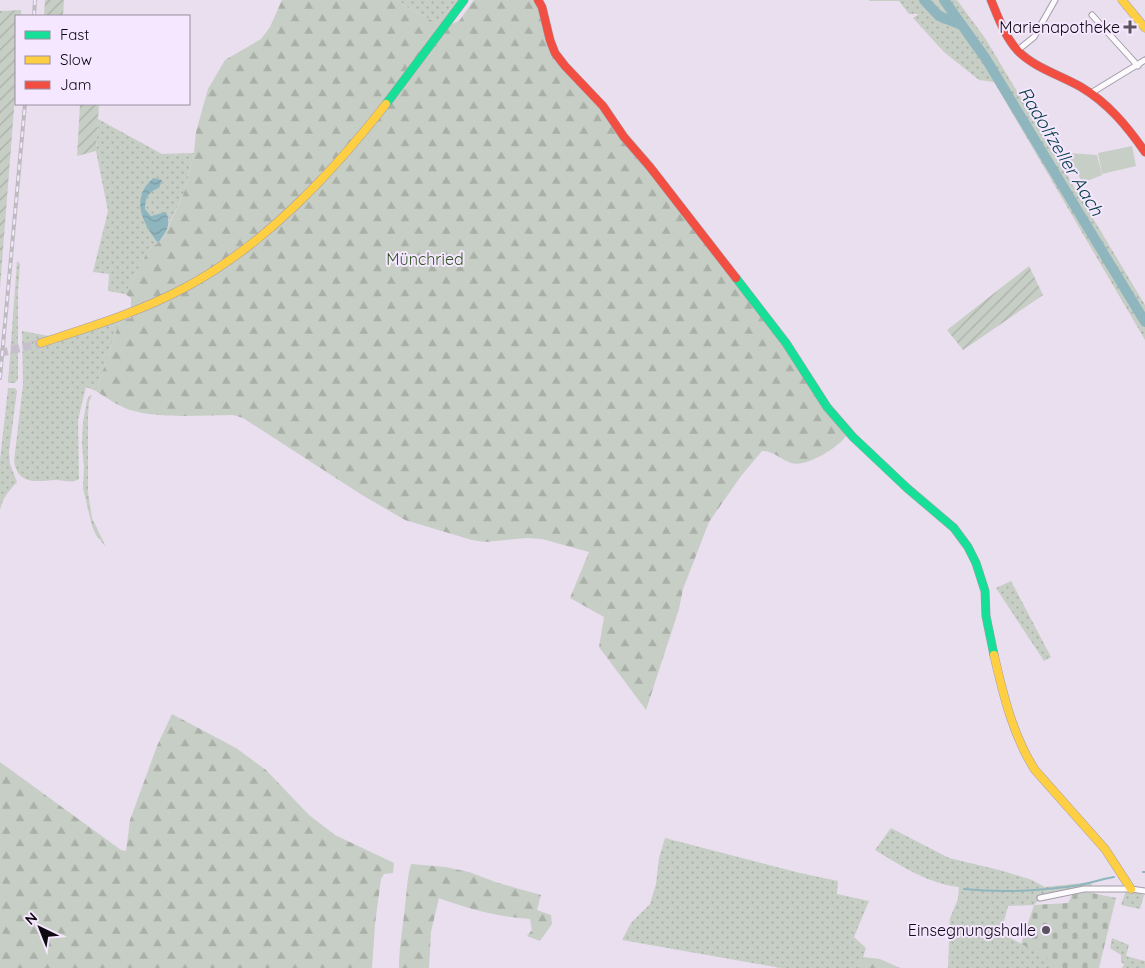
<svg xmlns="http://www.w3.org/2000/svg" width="1145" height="968" viewBox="0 0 1145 968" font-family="Quicksand,sans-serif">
	<defs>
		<pattern id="grass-dots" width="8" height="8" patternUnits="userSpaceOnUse" patternTransform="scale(1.25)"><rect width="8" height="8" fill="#c7cec5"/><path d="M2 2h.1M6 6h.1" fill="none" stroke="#aab0a8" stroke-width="1.8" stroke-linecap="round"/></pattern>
		<pattern id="forest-firs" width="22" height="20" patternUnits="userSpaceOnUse" patternTransform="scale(1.25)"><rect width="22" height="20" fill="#c7cec5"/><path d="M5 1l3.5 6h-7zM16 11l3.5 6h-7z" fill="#aab0a8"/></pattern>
		<pattern id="cemetery-stones" width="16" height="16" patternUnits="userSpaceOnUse" patternTransform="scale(1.25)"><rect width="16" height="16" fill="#c7cec5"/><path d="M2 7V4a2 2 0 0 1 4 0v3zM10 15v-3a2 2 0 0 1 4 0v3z" fill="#aab0a8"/></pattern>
		<pattern id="garden-furrows" width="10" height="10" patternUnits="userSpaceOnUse" patternTransform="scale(1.25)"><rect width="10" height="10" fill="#c7cec5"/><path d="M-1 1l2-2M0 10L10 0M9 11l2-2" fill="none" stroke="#aab0a8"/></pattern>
		<pattern id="water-waves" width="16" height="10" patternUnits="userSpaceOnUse" patternTransform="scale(1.25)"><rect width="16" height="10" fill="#8fb6bf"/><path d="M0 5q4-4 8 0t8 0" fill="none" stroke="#7a9ba3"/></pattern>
	</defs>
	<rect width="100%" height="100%" fill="#e9dfef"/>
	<path fill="url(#grass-dots)" d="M 397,0 L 464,0 L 444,27 L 410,9 Z
		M 869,0 L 957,0 L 985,38 L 1145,305 L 1145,340 L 994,82 L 979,80 L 944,52 L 913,18 L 919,14 L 909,14 L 899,1 L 870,1 Z
		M 98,119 L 162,154 L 194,153 L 184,193 L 168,226 L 169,219 L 158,215 L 151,216 L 145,209 C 146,196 146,193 159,188 L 153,178 C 132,198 143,223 158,243 L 149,249 L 125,294 L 108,291 L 109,274 L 93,272 L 108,211 L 96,151 Z
		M 17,261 L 20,264 L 18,291 L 18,379 L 15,383 L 8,383 Z
		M 120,320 L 96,391 L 86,387 L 78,420 L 79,479 C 71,484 64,480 56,480 C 37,481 18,486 14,461 L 23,385 L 22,331 L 49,336 L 43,339 L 42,343 L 46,346 Z
		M 8,388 L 15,388 L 17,391 L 9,452 L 10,464 L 17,482 C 9,491 3,497 0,510 L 0,460 Z
		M 92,395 L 89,402 L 88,415 L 88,492 L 92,518 L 106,547 L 96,535 L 92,526 L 83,488 L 84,467 L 82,444 L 83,422 L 87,400 L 89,396 Z
		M 1011,581 L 1051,657 L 1044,661 L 996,588 Z
		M 891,828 L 949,858 L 1003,871 L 1032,880 L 1045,887 L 1092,882 L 1091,890 L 1040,898 L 1034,905 L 1008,906 L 1001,933 L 1052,960 L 1049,968 L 948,968 L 950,918 L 958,899 L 959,887 C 929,884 901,866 875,850 Z
		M 665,838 L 800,873 L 838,881 L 837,894 L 869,901 L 854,937 L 866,948 L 863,957 L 858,964 L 859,968 L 781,968 L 622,940 L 631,923 L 650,904 L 656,884 L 659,858 Z
		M 1126,891 L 1133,891 L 1144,895 L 1140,909 L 1121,905 Z
		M 1112,938 L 1129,945 L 1126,956 L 1145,961 L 1145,968 L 1122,968 L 1124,964 L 1121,962 L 1121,955 L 1110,948 Z"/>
	<path fill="url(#forest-firs)" d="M 282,0 L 397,0 L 410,9 L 444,27 L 459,21 L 474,0 L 534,0 L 539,8 L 555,53 L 588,91 L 760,311 L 843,431 L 846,436 C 838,448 805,468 791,463 C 780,459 774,451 762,451 L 741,476 L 709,522 L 683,589 L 679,609 L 646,710 L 599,647 L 604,617 L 570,598 L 589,552 L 542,539 L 526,538 L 486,542 L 472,540 L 405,520 L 362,495 L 243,418 L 233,415 C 201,415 160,419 130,410 C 118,406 107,398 96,391 L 120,320 L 131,318 L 131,298 L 125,294 L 149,249 L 158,243 L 164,236 L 184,193 L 194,153 L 196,132 L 208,89 L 225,60 L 261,39 L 270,27 Z
		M 172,714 L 236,748 L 266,770 L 309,815 L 335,835 L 394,863 L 393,873 L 384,874 L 381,879 L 375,924 L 372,968 L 0,968 L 0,762 L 121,850 L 126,851 L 130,820 L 157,746 Z
		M 411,864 L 445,867 L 469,872 L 498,883 L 541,895 L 537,910 L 551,915 L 552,924 L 540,941 L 527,936 L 532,930 L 530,919 C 499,917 468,909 439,898 L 431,932 L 429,968 L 399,968 C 399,947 403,927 405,906 C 407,891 407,878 411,864 Z
		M 863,957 L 880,959 L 900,968 L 859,968 L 858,964 Z"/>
	<path fill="url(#cemetery-stones)" d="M 1087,892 L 1116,898 L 1099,968 L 1049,968 L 1051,960 L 1021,944 L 1034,905 L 1068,903 L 1072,895 Z"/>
	<path fill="#c7cec5" d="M 1132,146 L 1136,166 L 1102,174 L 1098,153 Z
		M 1067,153 L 1097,155 L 1102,175 L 1090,180 L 1082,181 L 1073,167 Z"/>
	<path fill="url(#garden-furrows)" d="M 45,0 L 64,0 L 63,16 L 44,16 Z
		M 21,10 L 21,16 L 16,16 L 16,83 L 0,288 L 0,11 Z
		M 80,104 L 99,104 L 96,151 L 77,156 Z
		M 1029,266 L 1043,295 L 963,350 L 947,330 Z"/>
	<path fill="url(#water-waves)" d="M 153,178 L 162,180 L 159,188 C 147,193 146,197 145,209 L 151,216 L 166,212 C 172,225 166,233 158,243 C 142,222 130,199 153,178 Z"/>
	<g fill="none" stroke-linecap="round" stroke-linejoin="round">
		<path stroke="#8fb6bf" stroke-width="2" d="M 1143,872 L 1145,872
			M 964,889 C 1003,893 1041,891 1080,885 C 1091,883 1102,879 1114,877"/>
		<path stroke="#8fb6bf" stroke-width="10" d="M 924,0 L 939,16 L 962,25
			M 944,0 L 986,59 L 1145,322"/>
		<path stroke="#c8bfce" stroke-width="8" stroke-dasharray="8 4" stroke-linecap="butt" d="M 0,353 L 41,343"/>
		<g stroke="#a49ca9" stroke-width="7">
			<path id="street" d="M 1092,15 L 1138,66
				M 1018,50 L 1034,37 L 1055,0
				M 1091,93 L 1145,60
				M 1040,898 L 1084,889 L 1131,889 L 1145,891"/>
		</g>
		<g stroke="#a49ca9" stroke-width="9">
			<path id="fast" d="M 386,104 L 464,0
				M 736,278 L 786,343 L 827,407 L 853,437 L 907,488 L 954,528 L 968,547 L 976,563 L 985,591 L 986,616 L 994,655"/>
		</g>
		<g stroke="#a49ca9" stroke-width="9">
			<path id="slow" d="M 1122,0 L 1145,28
				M 41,343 C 90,327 140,312 186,287 C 266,244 331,174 386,104
				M 994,655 C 1003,694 1013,736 1035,770 L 1105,849 L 1131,889"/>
		</g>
		<g stroke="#a49ca9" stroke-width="9">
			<path id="jam" d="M 538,0 L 542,7 L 550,40 L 555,53 L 565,66 L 603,106 L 624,137 L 650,167 L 736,278
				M 991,0 C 998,17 1005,37 1018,51 C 1035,68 1060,75 1081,87 C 1108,103 1127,126 1145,152"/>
		</g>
		<use href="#street" stroke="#fcfafd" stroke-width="5"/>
		<use href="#fast" stroke="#16e098" stroke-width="8"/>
		<use href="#slow" stroke="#ffcf43" stroke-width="8"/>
		<use href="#jam" stroke="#f24e42" stroke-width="8"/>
		<g stroke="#bebcc0" stroke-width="4">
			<path id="rail" d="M 34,16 L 35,0
				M 0,378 L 25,104"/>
		</g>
		<use href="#rail" stroke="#f5e7ff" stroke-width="2" stroke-dasharray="5.5" stroke-linecap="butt"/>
	</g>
	<g fill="#5b545f" stroke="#f5e7ff" stroke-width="2">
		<path d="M1127.5 19.5h5v5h5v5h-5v5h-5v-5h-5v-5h5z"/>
		<circle cx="1046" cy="930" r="5"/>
	</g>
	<g text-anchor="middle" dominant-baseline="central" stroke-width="4" stroke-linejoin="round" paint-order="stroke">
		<g font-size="16" fill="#0f0912" stroke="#f5e7ff" text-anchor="end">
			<text x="1120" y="27">Marienapotheke</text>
			<text x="1036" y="930">Einsegnungshalle</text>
		</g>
		<g font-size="16" fill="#315620" stroke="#f5e7ff">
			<text x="425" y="259">Münchried</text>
		</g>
		<g font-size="18" font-style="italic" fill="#003c41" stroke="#f5e7ff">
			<text transform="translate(1061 151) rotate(59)">Radolfzeller Aach</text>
		</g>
	</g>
	<rect x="15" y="15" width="175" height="90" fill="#f5e7ff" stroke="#998ea0"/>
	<rect x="25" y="31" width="25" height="8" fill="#16e098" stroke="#998ea0"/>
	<text x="60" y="40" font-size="15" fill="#0f0912">Fast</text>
	<rect x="25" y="56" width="25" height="8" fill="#ffcf43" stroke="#998ea0"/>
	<text x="60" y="65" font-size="15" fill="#0f0912">Slow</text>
	<rect x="25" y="81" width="25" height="8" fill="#f24e42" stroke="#998ea0"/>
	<text x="60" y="90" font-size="15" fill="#0f0912">Jam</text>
	<g transform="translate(40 928) rotate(317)" stroke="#f5e7ff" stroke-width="4" paint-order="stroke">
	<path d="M0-4L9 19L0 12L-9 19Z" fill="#0f0912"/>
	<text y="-8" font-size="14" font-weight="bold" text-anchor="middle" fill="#0f0912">N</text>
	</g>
</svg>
